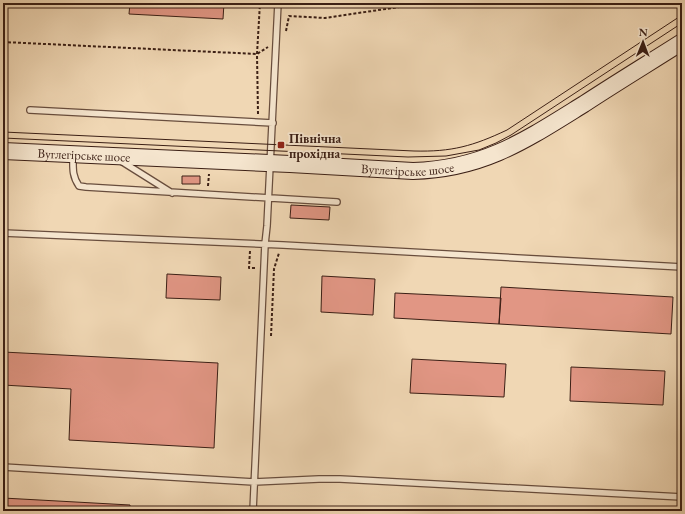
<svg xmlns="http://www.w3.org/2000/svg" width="685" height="514" viewBox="0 0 685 514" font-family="'EB Garamond',serif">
	<rect width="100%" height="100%" fill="#f0d7b4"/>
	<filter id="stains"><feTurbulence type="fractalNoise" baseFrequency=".005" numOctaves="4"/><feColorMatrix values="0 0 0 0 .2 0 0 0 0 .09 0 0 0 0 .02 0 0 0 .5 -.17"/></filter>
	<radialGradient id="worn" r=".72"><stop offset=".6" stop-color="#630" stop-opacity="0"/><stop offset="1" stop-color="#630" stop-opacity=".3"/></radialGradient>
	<path fill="#e19684" stroke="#3b1f15" d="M 130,3 L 224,3 L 223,19 L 129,14 Z
		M 182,176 L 200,176 L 200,184 L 182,184 Z
		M 291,205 L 330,207 L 329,220 L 290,218 Z
		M 167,274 L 221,277 L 220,300 L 166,298 Z
		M 322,276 L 375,279 L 373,315 L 321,312 Z
		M 501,287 L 673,297 L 671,334 L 499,324 Z
		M 395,293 L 501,298 L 499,324 L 394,318 Z
		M 3,352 L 218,363 L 214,448 L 69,440 L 71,389 L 3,385 Z
		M 412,359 L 506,364 L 504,397 L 410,393 Z
		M 571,367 L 665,371 L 663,405 L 570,401 Z
		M 3,498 L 130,505 L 130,511 L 3,511 Z"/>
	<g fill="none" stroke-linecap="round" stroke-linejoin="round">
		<g stroke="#684d3d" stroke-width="8">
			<path id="lane" d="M 30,110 L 273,123
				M 73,156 C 73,168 72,176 79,186 L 86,187 L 337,202
				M 121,161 L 172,193
				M 3,233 L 283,245 L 682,267
				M 3,467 L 254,482 L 319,479 L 340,479 L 682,497
				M 253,511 L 265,244 L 267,226 L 278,3"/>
		</g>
		<g stroke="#3b1f15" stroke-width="18">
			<g id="secondary">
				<path id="s1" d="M 3,151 L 290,164 L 413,171 C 484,169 526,140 584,104 C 616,83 649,63 682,42"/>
			</g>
		</g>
		<path stroke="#3b1f15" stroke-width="2" stroke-dasharray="3 2" stroke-linecap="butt" d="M 286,31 L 289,16 L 325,18 L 399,7 L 399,3
			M 3,42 L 257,54 L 268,47
			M 258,114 L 257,54 L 260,3
			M 208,186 L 209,174
			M 250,251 L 249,268 L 255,268
			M 271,336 L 274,269 L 279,253"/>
		<use href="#lane" stroke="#f5e5ce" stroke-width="5.5"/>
		<use href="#secondary" stroke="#f5e5ce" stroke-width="16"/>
		<path stroke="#3b1f15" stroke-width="1" d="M 3,132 L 414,151 C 452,152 473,146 507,130 L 682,15
			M 3,138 L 408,157 L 446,156 L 479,150 L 496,143 L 511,135 L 682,23"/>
	</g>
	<rect fill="#8f2418" stroke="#f5e5ce" stroke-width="1.5" x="277" y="141" width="8" height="8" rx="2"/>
	<g text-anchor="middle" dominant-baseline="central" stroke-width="3.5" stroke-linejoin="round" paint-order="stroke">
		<g font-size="13" font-weight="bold" fill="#3b1f15" stroke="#f5e5ce" text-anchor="start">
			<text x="289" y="138">Північна<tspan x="289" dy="15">прохідна</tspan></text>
		</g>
		<g font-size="13" fill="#3b1f15" stroke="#f5e5ce">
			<text stroke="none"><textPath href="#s1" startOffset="81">Вуглегірське шосе</textPath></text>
			<text stroke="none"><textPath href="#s1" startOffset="405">Вуглегірське шосе</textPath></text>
		</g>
	</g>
	<rect width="685" height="514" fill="none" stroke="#f0d7b4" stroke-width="16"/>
	<rect x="4" y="4" width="677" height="506" fill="none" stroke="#3b1f15" stroke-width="2"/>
	<rect x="8" y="8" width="669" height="498" fill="none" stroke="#3b1f15"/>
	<g transform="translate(643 42) rotate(1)" stroke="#f5e5ce" stroke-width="3" paint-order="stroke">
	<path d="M0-3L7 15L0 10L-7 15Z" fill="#3b1f15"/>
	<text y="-6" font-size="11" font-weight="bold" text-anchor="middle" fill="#3b1f15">N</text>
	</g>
	<rect width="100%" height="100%" filter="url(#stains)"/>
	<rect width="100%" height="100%" fill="url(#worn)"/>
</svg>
